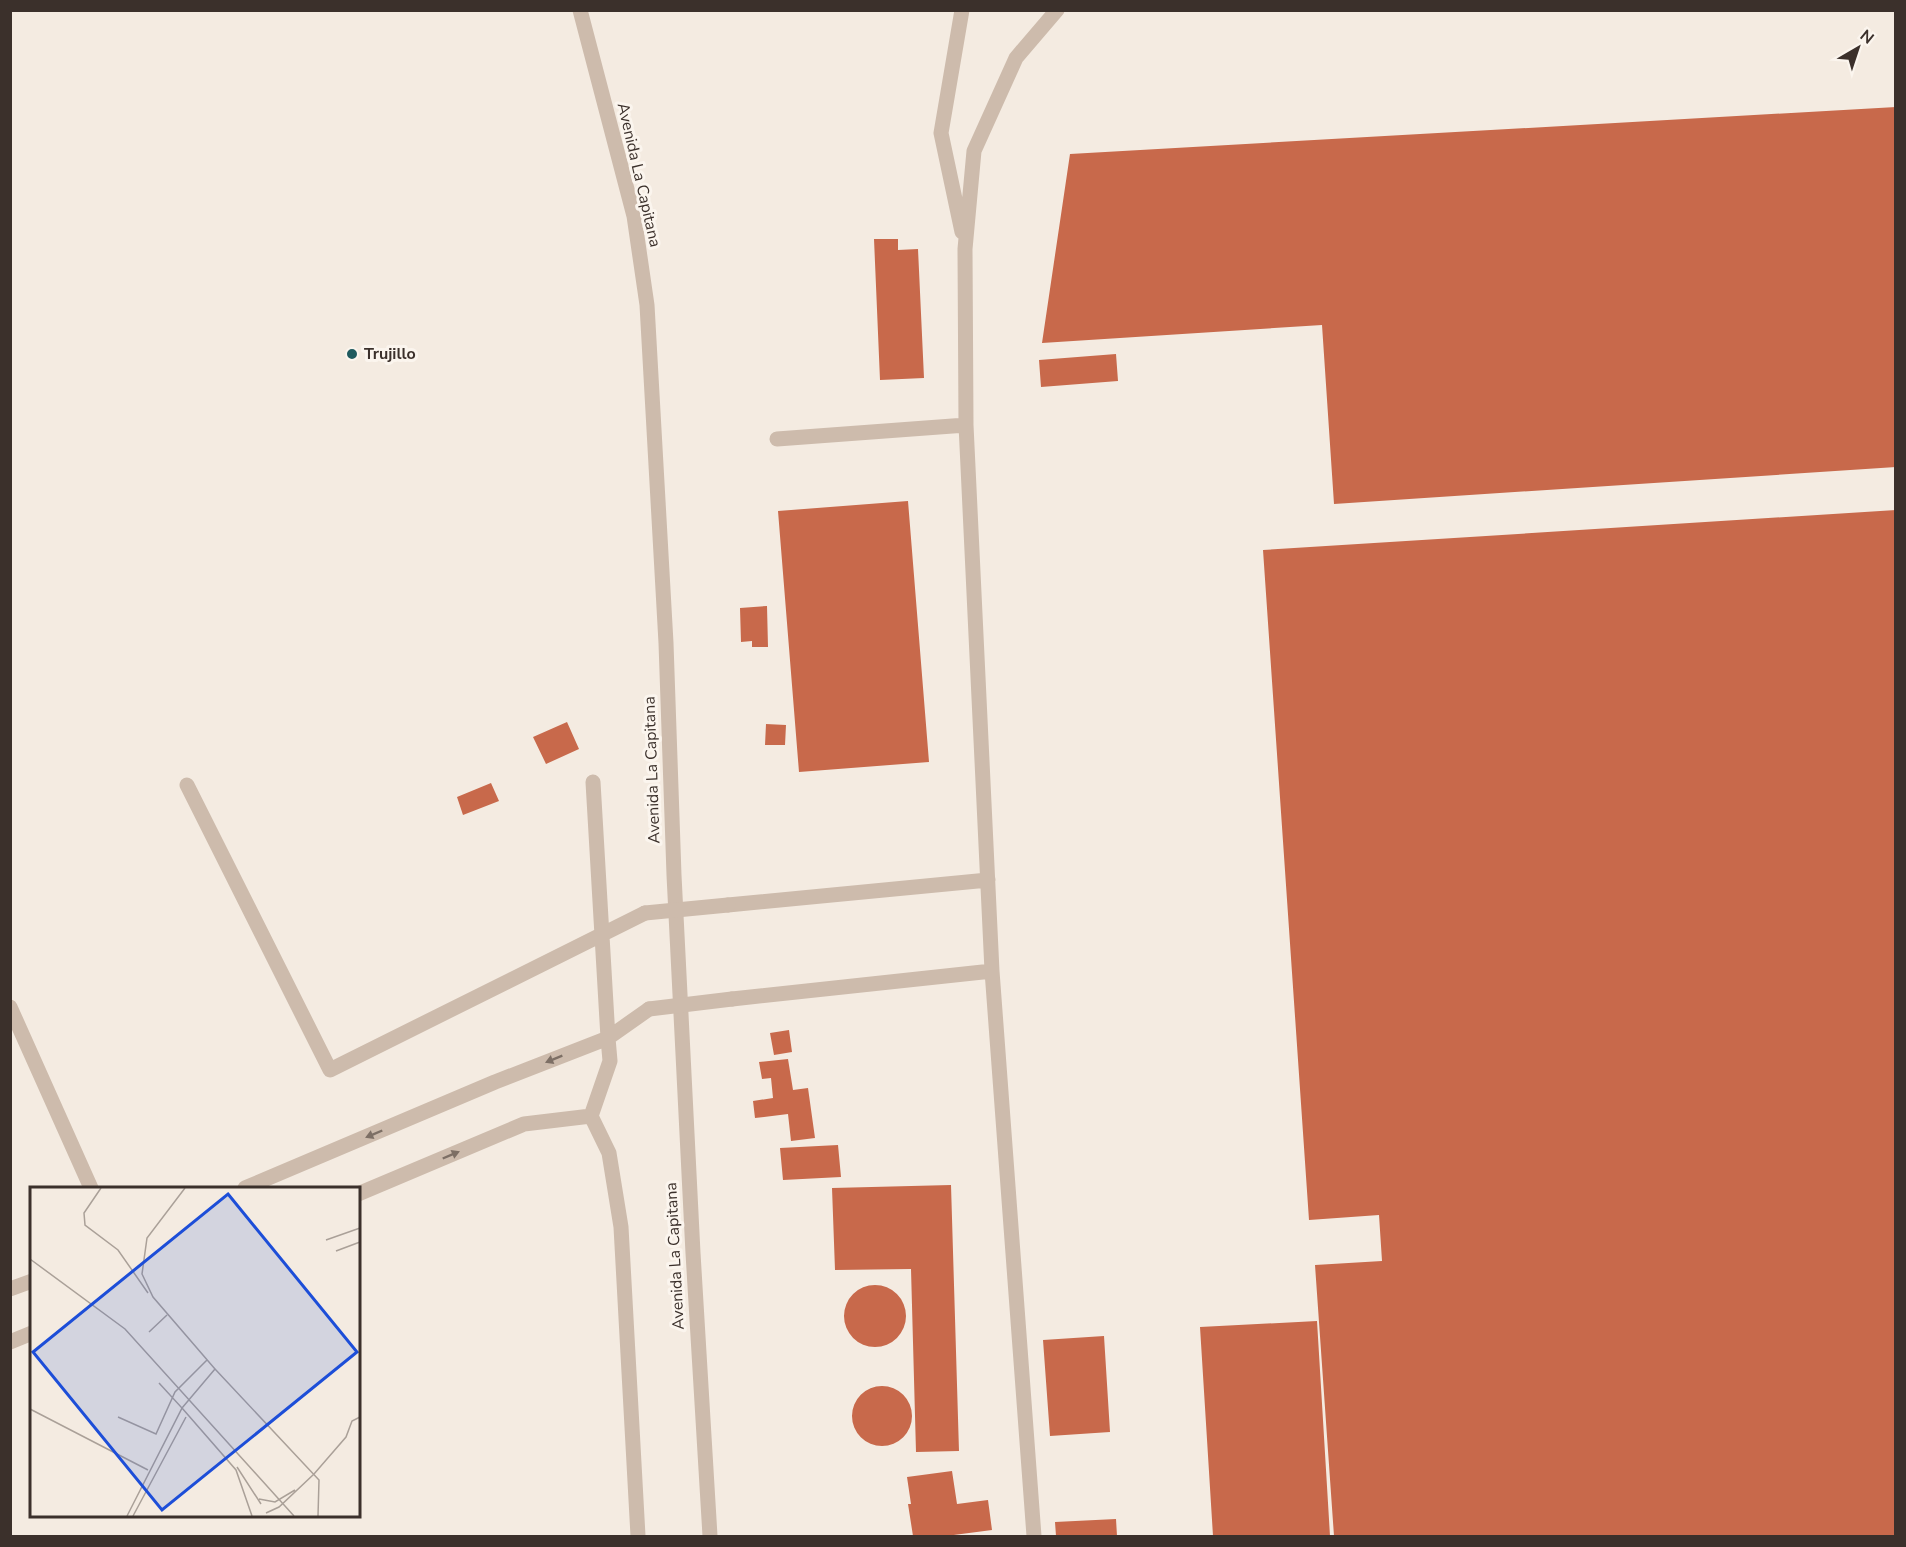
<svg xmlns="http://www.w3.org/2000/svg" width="1906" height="1547" viewBox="0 0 1906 1547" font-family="'Nunito Sans',sans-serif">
	<rect width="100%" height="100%" fill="#f4ebe1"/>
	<path fill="#c8694b" d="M 1896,107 L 1896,467 L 1334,504 L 1322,325 L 1042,343 L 1070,154 Z
		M 874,239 L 898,239 L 898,250 L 918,249 L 924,378 L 880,380 Z
		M 1116,354 L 1118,381 L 1041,387 L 1039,360 Z
		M 908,501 L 929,762 L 799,772 L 778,511 Z
		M 1896,510 L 1896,1536 L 1334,1536 L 1315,1265 L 1382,1261 L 1379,1215 L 1309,1220 L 1263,550 Z
		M 767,606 L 768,647 L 752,647 L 752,641 L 741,642 L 740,608 Z
		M 567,722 L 579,749 L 546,764 L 533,737 Z
		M 766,724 L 786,725 L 785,745 L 765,745 Z
		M 491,783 L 499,801 L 463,815 L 457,797 Z
		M 789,1030 L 792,1052 L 774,1055 L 770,1033 Z
		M 788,1059 L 793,1090 L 808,1088 L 815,1138 L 791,1141 L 788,1114 L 755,1118 L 753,1101 L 773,1098 L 771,1078 L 762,1079 L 759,1062 Z
		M 838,1145 L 841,1177 L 783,1180 L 780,1148 Z
		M 951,1185 L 959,1451 L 916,1452 L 911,1269 L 835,1270 L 832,1188 Z
		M844 1316a31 31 0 1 1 62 0a31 31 0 1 1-62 0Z
		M 1317,1321 L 1330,1536 L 1213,1536 L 1200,1327 Z
		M 1104,1336 L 1110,1432 L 1050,1436 L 1043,1340 Z
		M852 1416a30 30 0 1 1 60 0a30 30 0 1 1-60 0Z
		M 952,1471 L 957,1504 L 988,1500 L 992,1530 L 946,1536 L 913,1536 L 908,1504 L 911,1504 L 907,1477 Z
		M 1116,1519 L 1117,1536 L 1056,1536 L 1055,1522 Z"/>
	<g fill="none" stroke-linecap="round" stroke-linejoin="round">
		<path stroke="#cdbbac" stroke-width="15" d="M 580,10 L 634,216 L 647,305 L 666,643 L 674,875 L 693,1253 L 710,1536
			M 962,232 L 941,133 L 962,10
			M 777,439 L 966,425
			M 187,785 L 330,1070 L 645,913
			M 728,905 L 988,880
			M 992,971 L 1034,1536
			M 732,999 L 992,971 L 966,425 L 965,249 L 974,151 L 1016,58 L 1057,10
			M 10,1007 L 91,1188
			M 245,1188 L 495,1082 L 608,1038 L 593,782
			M 358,1194 L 524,1124 L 591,1116
			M 10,1289 L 32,1281
			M 10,1342 L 32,1333
			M 638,1536 L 621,1227 L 609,1153 L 591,1116 L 610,1061 L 608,1038 L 649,1009"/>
		<path stroke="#cdbbac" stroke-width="15" d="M 645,913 L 728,905
			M 649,1009 L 732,999"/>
	</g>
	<defs><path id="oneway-solid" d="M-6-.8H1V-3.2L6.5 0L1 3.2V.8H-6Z" transform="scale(1.5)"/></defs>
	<g fill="#7d6f65">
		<use href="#oneway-solid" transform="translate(554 1059) rotate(158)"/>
		<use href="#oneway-solid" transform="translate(374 1134) rotate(157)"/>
		<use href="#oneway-solid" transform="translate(451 1155) rotate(-23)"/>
	</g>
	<circle fill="#1f5a5e" stroke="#fbf5ee" stroke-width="2" cx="352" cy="354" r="6"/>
	<g text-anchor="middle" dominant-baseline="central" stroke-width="6" stroke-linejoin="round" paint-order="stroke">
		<g font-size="16" fill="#3b302b" stroke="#fbf5ee">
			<text transform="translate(639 175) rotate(77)">Avenida La Capitana</text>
			<text transform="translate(652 770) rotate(-92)">Avenida La Capitana</text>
			<text transform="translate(675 1256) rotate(-93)">Avenida La Capitana</text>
		</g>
		<g font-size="16" font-weight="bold" fill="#3b302b" stroke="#fbf5ee" text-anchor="start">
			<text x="364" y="354">Trujillo</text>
		</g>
	</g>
	<g transform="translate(30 1187)">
		<rect width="330" height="330" fill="#f4ebe1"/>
		<path fill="none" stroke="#aaa098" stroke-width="1.5" d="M 71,1 L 54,26 L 55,38 L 88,63 L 118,106M 155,1 L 117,51 L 112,87 L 123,110 L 185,182 L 152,221 L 206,283 L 222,329M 296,53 L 330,41M 306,64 L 330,55M 0,72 L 95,142 L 264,329M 119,145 L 137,128M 185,182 L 289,293 L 288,329M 0,222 L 118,283M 88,230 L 126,247 L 145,205 L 177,173M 207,280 L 231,317M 229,312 L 245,315 L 265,303M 236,326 L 249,320 L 284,287 L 316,250 L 322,234 L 330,230M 97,329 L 152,221 L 129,196M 103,329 L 156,230"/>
		<path fill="#1d4ed8" fill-opacity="0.15" stroke="#1d4ed8" stroke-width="3" d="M 198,7 L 327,165 L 132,323 L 3,165 Z"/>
		<rect width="330" height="330" fill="none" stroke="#3b302b" stroke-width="3"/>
	</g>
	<rect width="1906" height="1547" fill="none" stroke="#3b302b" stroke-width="24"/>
	<g transform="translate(1858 48) rotate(39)" stroke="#fbf5ee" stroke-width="4.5" paint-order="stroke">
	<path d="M0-4.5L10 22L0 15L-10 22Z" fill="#3b302b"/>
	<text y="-9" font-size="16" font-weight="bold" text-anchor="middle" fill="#3b302b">N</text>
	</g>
</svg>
